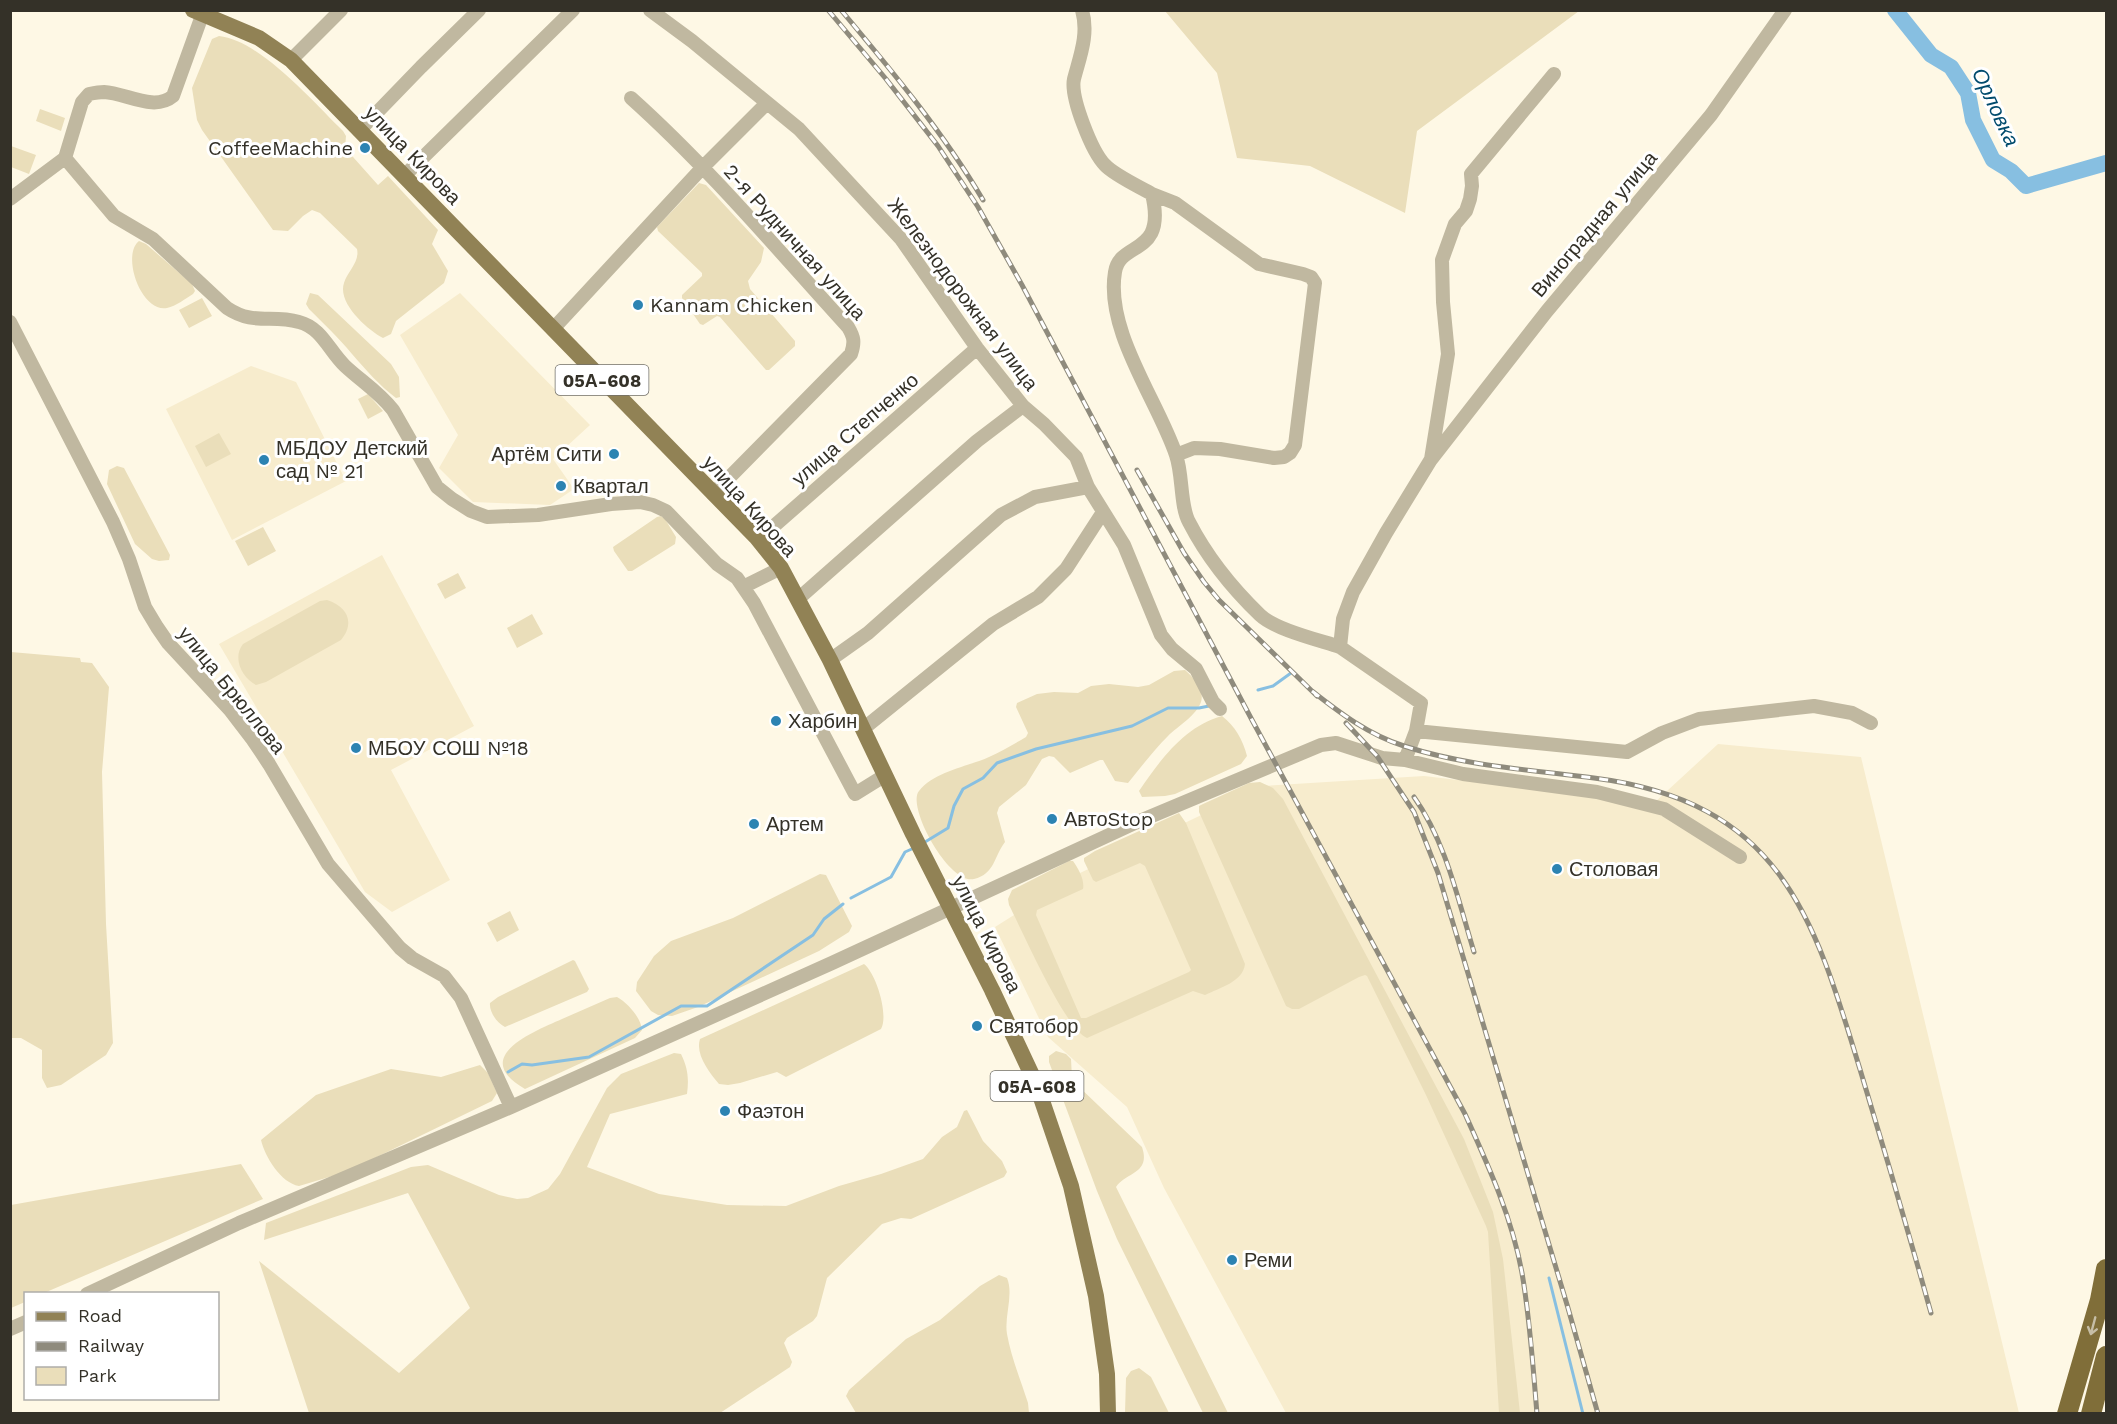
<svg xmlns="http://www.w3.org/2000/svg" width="2117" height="1424" viewBox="0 0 2117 1424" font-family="'Work Sans',sans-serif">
	<rect width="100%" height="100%" fill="#fef8e5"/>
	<path fill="#f7eccd" d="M 460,293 L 590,425 L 553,459 L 574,489 L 550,505 L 473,502 L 439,468 L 458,435 L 400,335 Z
		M 251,366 L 296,382 L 346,481 L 232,540 L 166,409 Z
		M 382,555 L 474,726 L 391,770 L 450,880 L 392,912 L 365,892 L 219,644 Z
		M 1718,744 L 1861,757 L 2019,1413 L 1286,1413 L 1164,1188 L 1127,1107 L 1048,1037 L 995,927 L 1080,873 L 1262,786 L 1424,776 L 1654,803 Z"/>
	<path fill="#eadeba" d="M 1165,11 L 1579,11 L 1417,131 L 1405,213 L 1310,166 L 1237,158 L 1217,73 Z
		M 219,36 C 260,40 314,103 343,131 L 346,136 L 345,148 L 378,185 L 388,176 L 438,230 L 432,244 L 448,271 L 444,283 L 401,317 L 396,321 L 391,334 L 383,338 C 368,330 337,303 344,283 C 347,272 360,262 357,249 L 320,213 L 312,210 L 303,216 L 288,231 L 273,230 L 202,130 L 197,120 L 192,88 L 212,39 Z
		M 40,109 L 65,118 L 61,131 L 36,121 Z
		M 11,146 L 36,155 L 29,174 L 11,167 Z
		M 699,183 L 706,185 L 764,248 L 761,262 L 748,281 L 750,289 L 795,341 L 795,346 L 769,370 L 766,370 L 720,317 L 717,316 L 703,325 L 700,324 L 682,298 L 682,295 L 702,276 L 702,273 L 658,231 L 657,227 Z
		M 139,241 L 146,244 L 192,284 L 195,291 L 193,294 C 185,299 176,306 167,308 C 141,313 121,255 139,241 Z
		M 310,293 L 318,295 L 391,364 L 399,377 L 400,397 L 396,398 C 379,385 366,370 352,354 C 339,338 323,323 309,309 L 306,304 Z
		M 202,298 L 212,316 L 189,328 L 179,310 Z
		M 368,394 L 383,411 L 368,419 L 358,399 Z
		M 219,433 L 231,454 L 206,467 L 195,446 Z
		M 117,466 L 124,468 L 170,555 L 169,560 L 159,561 L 152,559 L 135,544 L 107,484 L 109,470 Z
		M 661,516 L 665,519 L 676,537 L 675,544 L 632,571 L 628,571 L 614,551 L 613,547 L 657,517 Z
		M 263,527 L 276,551 L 248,566 L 235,541 Z
		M 458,573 L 466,588 L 445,599 L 437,584 Z
		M 327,600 C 348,607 355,623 341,640 L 266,682 L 256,685 C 242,678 232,658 243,644 L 320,601 Z
		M 532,614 L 543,634 L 517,648 L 507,628 Z
		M 11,652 L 80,658 L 81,662 L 92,663 L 109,687 L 102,772 L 106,924 L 113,1043 L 106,1055 L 61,1085 L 47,1088 L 42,1078 L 42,1050 L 21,1038 L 11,1038 Z
		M 1185,670 C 1193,677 1205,690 1201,702 C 1196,716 1178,726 1168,736 C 1154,750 1141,767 1128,783 L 1115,781 L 1103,760 L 1100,760 L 1070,773 L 1054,757 L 1049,756 L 1042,759 L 1026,785 L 999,807 L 997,813 L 1005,842 C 994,856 995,874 974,879 C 949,885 906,806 919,791 C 935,771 967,767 989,757 C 1002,751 1014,744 1026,737 L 1028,733 L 1016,707 L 1017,703 L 1037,694 L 1054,692 L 1078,693 L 1091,686 L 1109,684 L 1138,687 L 1149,685 L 1174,671 Z
		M 1222,716 C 1235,726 1243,740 1247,756 L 1241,764 L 1175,794 L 1165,796 L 1142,797 L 1139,791 C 1160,760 1185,726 1222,716 Z
		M 1260,782 L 1273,788 L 1283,799 L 1464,1139 L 1493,1212 L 1503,1259 L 1520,1413 L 1499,1413 L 1488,1232 L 1486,1226 L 1426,1095 L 1367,976 L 1365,975 L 1359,977 L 1299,1009 L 1292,1009 L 1286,1006 L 1199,812 L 1199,806 L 1203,804 L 1249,783 Z
		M 1179,813 L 1186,823 L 1245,964 C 1243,982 1219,988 1205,995 L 1193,991 L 1087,1038 C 1065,1029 1022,930 1009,905 L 1008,899 L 1012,890 L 1069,861 L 1073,861 C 1078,868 1085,880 1083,889 L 1037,910 L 1036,915 L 1081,1018 L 1086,1018 L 1189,972 L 1191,970 L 1145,866 L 1140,863 L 1096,882 L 1093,880 L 1084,861 L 1084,858 L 1095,851 Z
		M 820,874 L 826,875 L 852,926 L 849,932 L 819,951 L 698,1007 L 672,1016 L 658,1015 L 651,1011 L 636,991 L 637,982 L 654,956 L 671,941 L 733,918 Z
		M 510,911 L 519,930 L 497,942 L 487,923 Z
		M 573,960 L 575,961 L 589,989 L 587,992 L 505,1027 C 497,1023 489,1012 490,1003 L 498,997 Z
		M 864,964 C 876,973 889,1015 881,1029 L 786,1077 L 777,1072 L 740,1083 L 728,1085 L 719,1084 C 709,1072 695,1054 700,1039 Z
		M 617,997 C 628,1003 641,1018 642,1030 L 635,1038 L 525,1089 C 469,1057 533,1032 562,1019 C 578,1012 594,1005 610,998 Z
		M 1056,1051 L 1066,1054 L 1071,1059 L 1072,1078 L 1077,1085 L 1142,1147 C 1151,1174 1126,1172 1116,1187 L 1228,1413 L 1203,1413 L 1117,1239 L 1097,1191 L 1049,1062 L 1049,1056 Z
		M 674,1053 L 681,1054 C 688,1068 689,1079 687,1094 L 610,1114 L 587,1167 L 659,1194 L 727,1205 L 786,1206 L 839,1186 L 881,1174 L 923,1159 L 942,1137 L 957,1127 L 964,1111 L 967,1110 L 983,1141 L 1002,1161 L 1007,1172 L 1004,1177 L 911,1219 L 901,1218 L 882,1224 L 827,1278 L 817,1316 L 813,1321 L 787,1338 L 784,1343 L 792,1362 L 790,1367 L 720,1413 L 309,1413 L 259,1261 L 399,1373 L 470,1308 L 408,1193 L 264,1240 L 266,1223 L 411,1167 L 428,1165 L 499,1195 L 517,1199 L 528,1198 L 548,1189 L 560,1174 L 607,1088 L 621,1074 Z
		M 480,1065 L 488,1073 L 497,1093 L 492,1101 L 346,1172 L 299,1186 C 281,1183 265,1157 261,1140 L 316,1095 L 391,1069 L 441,1077 Z
		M 241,1164 L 263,1199 L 44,1293 L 26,1294 L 25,1302 L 11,1308 L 11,1205 Z
		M 999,1275 L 1007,1278 C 1014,1295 1004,1316 1007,1334 C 1011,1357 1021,1381 1028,1403 L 1029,1413 L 856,1413 L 846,1396 L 849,1390 L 906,1339 L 940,1320 L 980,1286 Z
		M 1139,1368 L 1151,1377 L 1169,1413 L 1125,1413 L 1126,1378 L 1131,1371 Z"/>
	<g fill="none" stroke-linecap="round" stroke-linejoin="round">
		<path stroke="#87bfe1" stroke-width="3" d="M 1258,690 L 1273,686 L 1291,673
			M 925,842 L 948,828 L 954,806 L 963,789 L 983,778 L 997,763 L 1036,749 L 1132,726 L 1168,708 L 1199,708 L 1209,706
			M 851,898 L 891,877 L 905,852 L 914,848
			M 508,1072 L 522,1064 L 532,1065 L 589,1057 L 681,1006 L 707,1006 L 813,935 L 824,919 L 843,904
			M 1549,1278 L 1583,1414"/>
		<path stroke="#87bfe1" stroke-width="16" d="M 1895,10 L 1931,55 L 1951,67 L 1968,93 L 1973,120 L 1993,160 L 2011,171 L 2026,186 L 2106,163"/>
		<path stroke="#c0b8a0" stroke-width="14" d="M 650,10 L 692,41 L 799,129 L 901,239 L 977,348 L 1023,406 L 1044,424 L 1076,457 L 1088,487 L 1124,545 L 1161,635 L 1172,649 L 1196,669 L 1213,702 L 1220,709
			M 1082,10 C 1089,34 1080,56 1074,79 C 1070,97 1092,152 1105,165 C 1114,175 1140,187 1152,194 C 1167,257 1120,240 1115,272 C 1105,331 1158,401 1176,455 C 1183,475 1180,506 1189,522 C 1207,557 1232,588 1260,615 C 1276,630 1319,640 1340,647
			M 291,60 L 341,10
			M 631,98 C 709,168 777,249 848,327 C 854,337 855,342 851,354 L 713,494
			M 360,130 L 421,67 L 479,10
			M 65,158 L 114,216 L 153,239 L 227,308 C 254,326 271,314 299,322 C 322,328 329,351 345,366 C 361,381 379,392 393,410 L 437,487 L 452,499 L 471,511 L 487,517 L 538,515 L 611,504 L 640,502 L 653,505 L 666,511 L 717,564 L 737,578 L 754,603 L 855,794 L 884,776
			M 404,176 L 573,10
			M 1152,194 L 1175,203 L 1259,264 L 1303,274 L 1311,277 L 1315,283 L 1295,445 L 1290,453 L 1284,457 L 1274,458 L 1220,449 L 1194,448 L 1176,455
			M 10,199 L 65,158 L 82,102 L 89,94 C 94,93 99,92 104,92 C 126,93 154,112 173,96 L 204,10
			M 10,322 L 113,522 L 129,559 L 145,607 L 157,627 L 168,643 L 230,710 L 253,740 L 269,764 L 328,864 L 400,948 L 412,958 L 444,976 L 461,998 L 511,1107
			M 553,329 L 703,167 L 767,103
			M 1431,459 L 1448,354 L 1443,302 L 1442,260 L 1455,224 L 1466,211 L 1470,199 L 1472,186 L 1471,174 L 1554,74
			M 757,538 L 774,526 L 977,348
			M 743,587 L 781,568
			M 798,599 L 977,441 L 1023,406
			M 830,660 L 868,633 L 1001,515 L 1035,497 L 1088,487
			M 863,729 L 993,624 L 1038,597 L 1066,569 L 1103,512
			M 1416,731 L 1627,752 L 1662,733 L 1699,719 L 1814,706 L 1852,713 L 1871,723
			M 1405,760 L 1416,731 L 1421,703 L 1340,647 L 1343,619 L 1353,592 L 1386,533 L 1430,461 L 1547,311 L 1711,115 L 1785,10
			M 87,1294 L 239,1223 L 511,1107 L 832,963 L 1135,823 L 1321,745 L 1336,743 L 1382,758 L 1405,760 L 1463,774 L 1597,792 L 1664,809 L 1740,857
			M 10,1329 L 26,1322"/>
		<path stroke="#918255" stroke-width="16" d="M 193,10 L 259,38 L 291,60 L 757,538 L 781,568 L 830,660 L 913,834 L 992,990 L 1037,1086 L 1071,1186 L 1096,1296 L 1107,1374 L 1108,1414"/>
		<path stroke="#806e39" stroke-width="20" d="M 2067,1414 L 2100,1300 L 2106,1269
			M 2091,1414 L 2106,1356"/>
		<g stroke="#8f8b7d" stroke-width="5">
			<path id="rail" d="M 828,10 L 886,79 L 938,146 L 978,207 L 1022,285 L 1252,720 L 1465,1114 C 1488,1165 1512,1217 1522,1273 C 1530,1319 1533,1367 1537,1414
				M 841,10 C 892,71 943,132 983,200
				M 1137,470 L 1184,553 L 1204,582 L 1219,600 L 1317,696
				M 1312,691 C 1340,713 1369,735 1404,746 C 1465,766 1531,770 1594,778 C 1782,802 1814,917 1862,1076 C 1886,1155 1909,1234 1931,1313
				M 1346,723 L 1377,756 L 1414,812 L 1438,873 L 1568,1308 L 1598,1414
				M 1414,797 C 1446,842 1458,900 1474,952"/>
		</g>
		<use href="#rail" stroke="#fff" stroke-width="3" stroke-dasharray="9" stroke-linecap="butt"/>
	</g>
	<defs><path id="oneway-shaft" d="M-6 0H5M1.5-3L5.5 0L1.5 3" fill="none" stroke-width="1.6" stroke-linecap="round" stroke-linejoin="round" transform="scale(1.5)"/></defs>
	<use stroke="#c6bea6" href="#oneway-shaft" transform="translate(2093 1326) rotate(105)"/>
	<g fill="#2c83b2" stroke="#fff" stroke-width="2">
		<circle cx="365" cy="148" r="6"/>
		<circle cx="638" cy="305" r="6"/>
		<circle cx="614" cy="454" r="6"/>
		<circle cx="264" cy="460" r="6"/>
		<circle cx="561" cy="486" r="6"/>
		<circle cx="776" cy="721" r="6"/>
		<circle cx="356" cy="748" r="6"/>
		<circle cx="1052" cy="819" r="6"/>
		<circle cx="754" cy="824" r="6"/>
		<circle cx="1557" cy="869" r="6"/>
		<circle cx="977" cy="1026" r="6"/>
		<circle cx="725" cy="1111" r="6"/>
		<circle cx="1232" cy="1260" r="6"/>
	</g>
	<g text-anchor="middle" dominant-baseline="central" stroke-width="6" stroke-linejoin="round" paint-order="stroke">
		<g fill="#fff" stroke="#716f68" stroke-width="1.5">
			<rect x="555.5" y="365" width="93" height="30" rx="4.5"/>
			<rect x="990.5" y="1071" width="93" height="30" rx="4.5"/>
		</g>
		<g font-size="18" font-weight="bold" fill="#343128">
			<text x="602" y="380">05А-608</text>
			<text x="1037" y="1086">05А-608</text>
		</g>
		<g font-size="20" fill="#343128" stroke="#fff" text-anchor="start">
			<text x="353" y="148" text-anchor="end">CoffeeMachine</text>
			<text x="650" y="305">Kannam Chicken</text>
			<text x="276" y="448">МБДОУ Детский<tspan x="276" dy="23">сад № 21</tspan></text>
			<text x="602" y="454" text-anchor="end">Артём Сити</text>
			<text x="573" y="486">Квартал</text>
			<text x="788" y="721">Харбин</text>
			<text x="368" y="748">МБОУ СОШ №18</text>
			<text x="1064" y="819">АвтоStop</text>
			<text x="766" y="824">Артем</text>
			<text x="1569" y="869">Столовая</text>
			<text x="989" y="1026">Святобор</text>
			<text x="737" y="1111">Фаэтон</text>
			<text x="1244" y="1260">Реми</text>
		</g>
		<g font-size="20" fill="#343128" stroke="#fff">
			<text transform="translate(413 155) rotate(46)">улица Кирова</text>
			<text transform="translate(1594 224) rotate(-50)">Виноградная улица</text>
			<text transform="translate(795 242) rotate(48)">2-я Рудничная улица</text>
			<text transform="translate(963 294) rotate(53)">Железнодорожная улица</text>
			<text transform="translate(855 429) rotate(-41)">улица Степченко</text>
			<text transform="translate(750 506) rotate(48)">улица Кирова</text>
			<text transform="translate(232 690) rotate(51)">улица Брюллова</text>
			<text transform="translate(987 934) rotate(63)">улица Кирова</text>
		</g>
		<g font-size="21" font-style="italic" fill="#014b6d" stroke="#fff">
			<text transform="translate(1996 107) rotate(65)">Орловка</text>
		</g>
	</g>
	<rect width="2117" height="1424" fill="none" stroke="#343128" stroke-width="24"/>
	<rect x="24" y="1292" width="195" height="108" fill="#ffffff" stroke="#aeada9" stroke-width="1.5"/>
	<rect x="36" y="1312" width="30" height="9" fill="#918255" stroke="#aeada9" stroke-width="1.5"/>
	<text x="78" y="1322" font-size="18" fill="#343128">Road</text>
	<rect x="36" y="1342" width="30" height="9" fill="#8f8b7d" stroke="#aeada9" stroke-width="1.5"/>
	<text x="78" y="1352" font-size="18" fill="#343128">Railway</text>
	<rect x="36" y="1367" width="30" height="18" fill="#eadeba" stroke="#aeada9" stroke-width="1.5"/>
	<text x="78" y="1382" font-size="18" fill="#343128">Park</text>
</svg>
